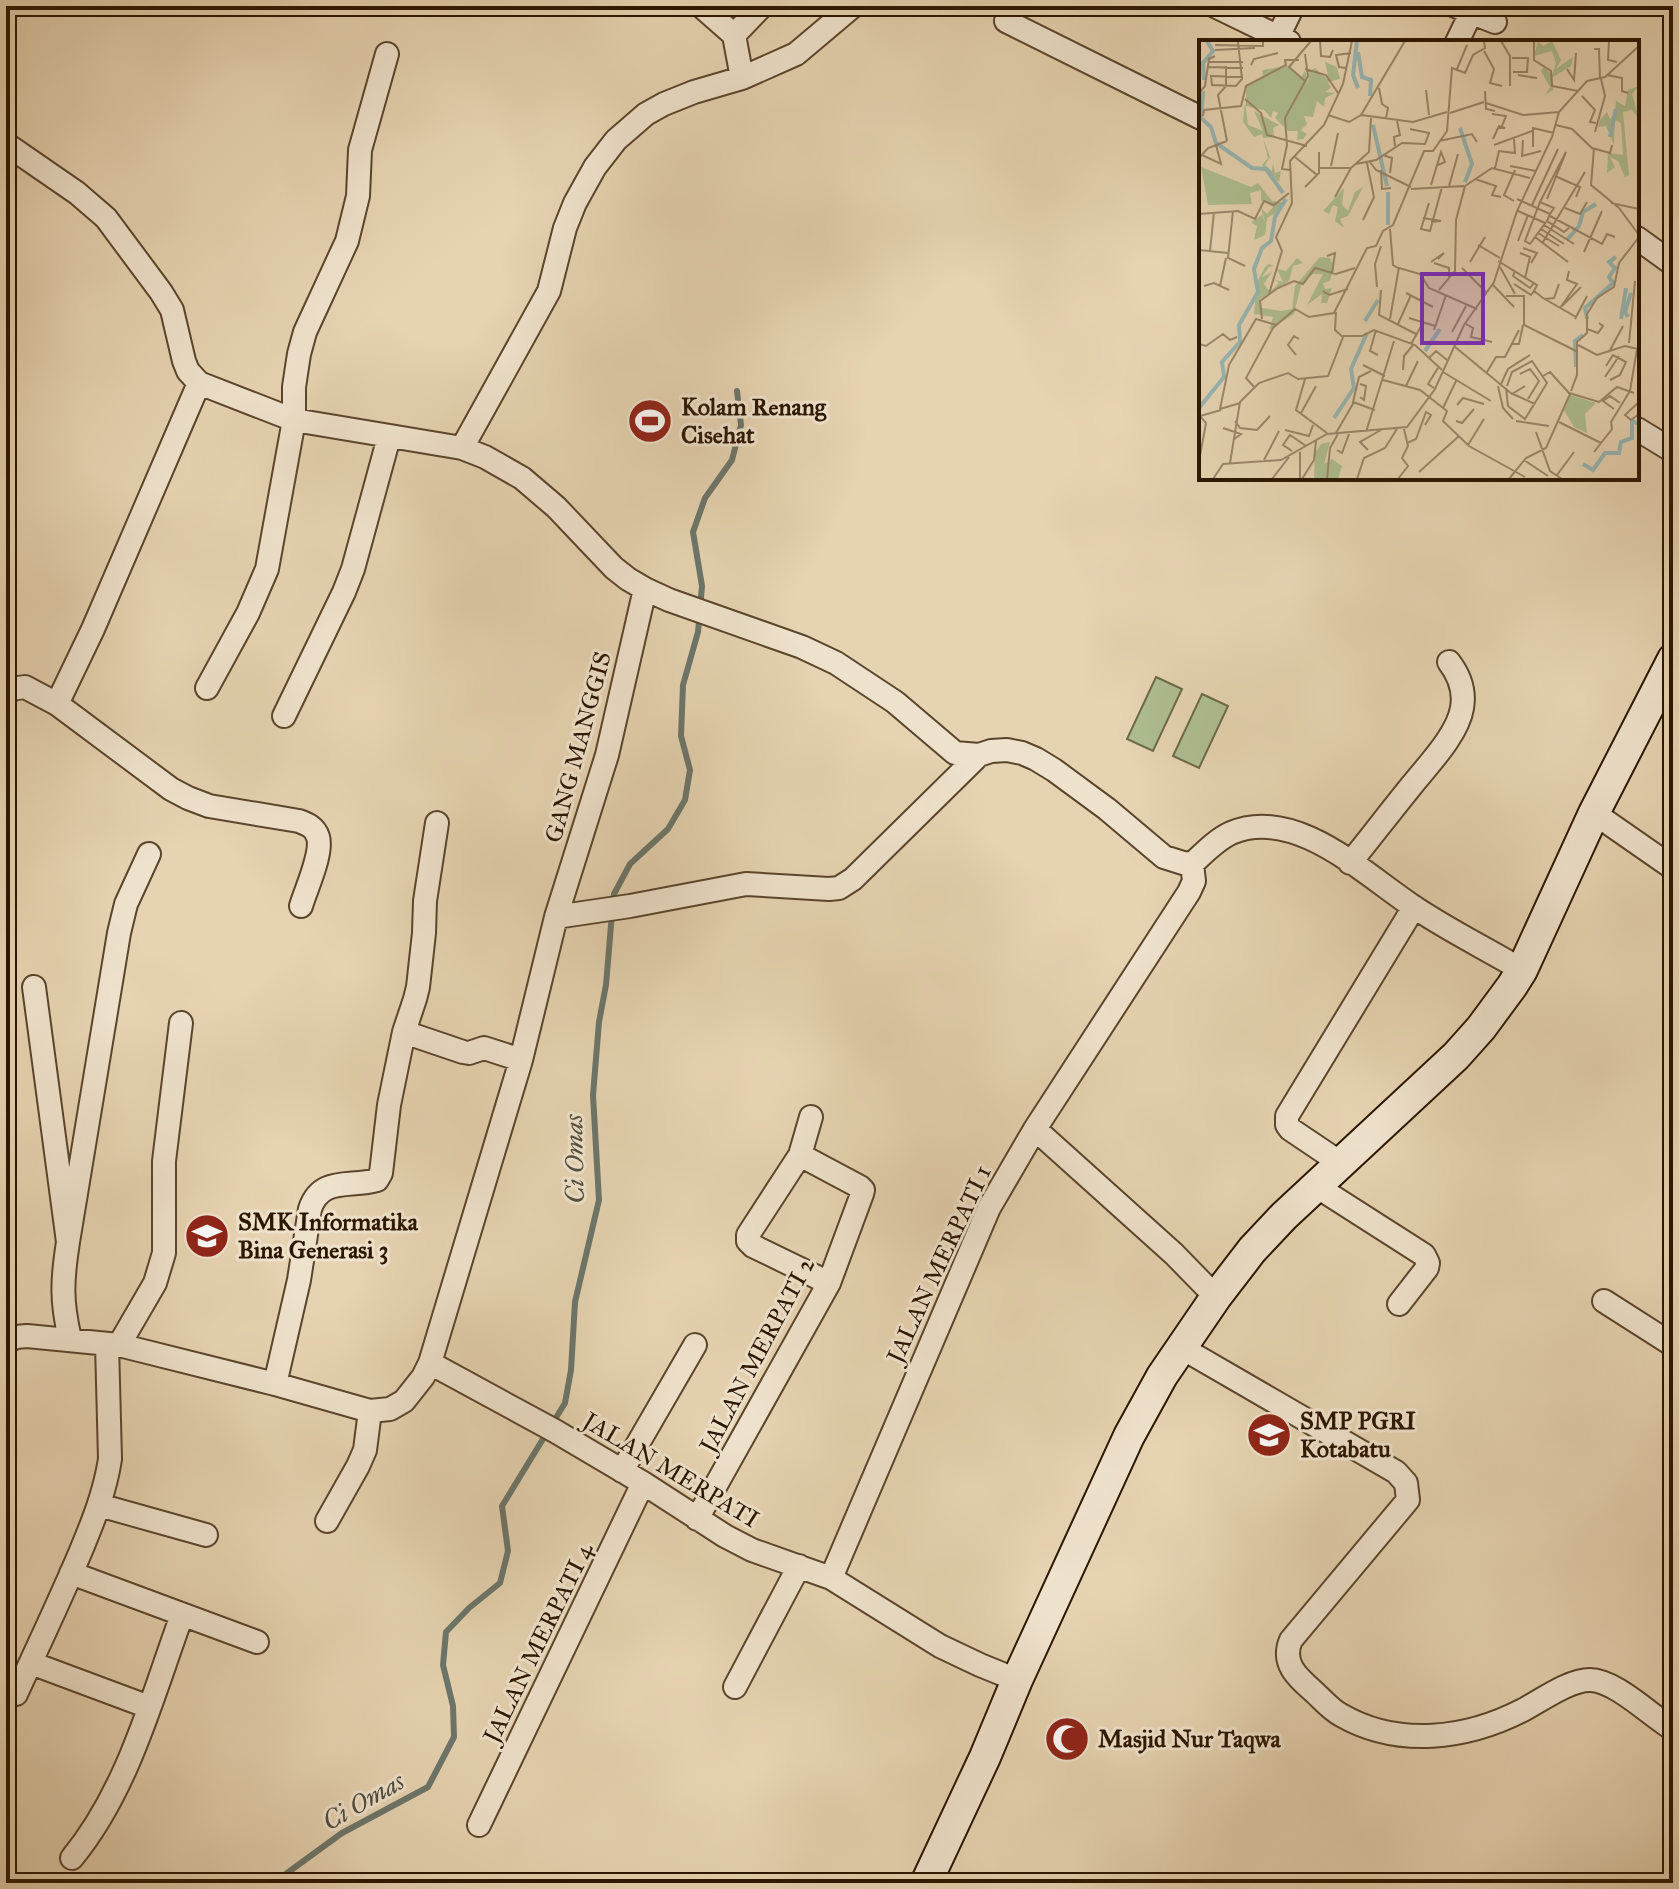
<svg xmlns="http://www.w3.org/2000/svg" width="1679" height="1889" viewBox="0 0 1679 1889" font-family="'IM FELL Great Primer',serif">
	<rect width="100%" height="100%" fill="#e6d3b1"/>
	<filter id="stains"><feTurbulence type="fractalNoise" baseFrequency=".0025" numOctaves="4"/><feColorMatrix values="0 0 0 0 .2 0 0 0 0 .09 0 0 0 0 .02 0 0 0 .5 -.17"/></filter>
	<radialGradient id="worn" r=".72"><stop offset=".6" stop-color="#630" stop-opacity="0"/><stop offset="1" stop-color="#630" stop-opacity=".3"/></radialGradient>
	<path fill="#aebe91" stroke="#6c6a48" stroke-width="2" d="M 1156,677 L 1182,689 L 1153,751 L 1127,739 Z
		M 1202,694 L 1228,706 L 1199,768 L 1173,756 Z"/>
	<g fill="none" stroke-linecap="round" stroke-linejoin="round">
		<path stroke="#6c766b" stroke-width="6" d="M 613,902 L 614,894 L 630,864 L 668,829 L 685,800 L 690,770 L 681,736 L 683,685 L 698,632 L 702,586 L 693,532 L 705,498 L 732,460 L 741,425 L 737,391
			M 278,1883 L 283,1876 L 342,1833 L 428,1787 L 454,1737 L 453,1706 L 443,1665 L 446,1632 L 469,1608 L 500,1583 L 508,1551 L 502,1506 L 565,1403 L 571,1370 L 575,1302 L 599,1200 L 593,1095 L 599,1022 L 606,985 L 612,913"/>
		<g stroke="#5a452c" stroke-width="26">
			<path id="minor" d="M 701,6 L 734,35 L 742,78
				M 1013,6 L 1006,21 L 1201,118
				M 1215,6 L 1289,42
				M 1455,6 L 1495,22
				M 734,35 L 762,6
				M 1278,37 L 1293,6
				M 1457,42 L 1471,13
				M 6,144 L 77,193 L 106,218 L 161,292 L 172,310 L 184,361 L 188,371 L 199,383 L 294,420 L 462,448 L 485,457 L 522,478 L 556,507 L 614,568 L 628,579 L 645,589 L 669,600 L 802,647 L 836,663 L 895,702 L 955,753 L 979,755 L 991,751 L 1007,750 L 1022,753 L 1036,759 L 1054,770 L 1107,809 L 1164,857 L 1183,863 L 1192,864 C 1204,853 1216,840 1231,833 C 1294,806 1362,872 1411,905 C 1446,929 1485,948 1522,970
				M 1637,238 L 1673,264
				M 1637,429 L 1673,451
				M 462,448 L 549,291 L 565,228 L 575,203 L 595,167 L 616,140 L 646,114 L 664,104 L 694,92 L 742,78 L 796,54 L 853,6
				M 207,688 L 248,613 L 267,569 L 294,420 L 294,387 L 299,354 L 305,332 L 347,241 L 358,196 L 360,150 L 387,54
				M 6,695 L 11,689 L 25,687 L 57,704 L 171,789 L 188,798 L 209,806 L 299,821 C 307,824 315,827 318,837 C 323,853 306,889 301,906
				M 57,704 L 93,629 L 199,383
				M 284,716 L 344,592 L 353,569 L 389,437
				M 1594,813 L 1673,868
				M 437,823 L 425,901 L 424,933 L 418,987 L 415,999 L 404,1032 L 463,1052 L 469,1053 L 484,1048 L 521,1060
				M 1350,863 C 1371,837 1391,811 1412,785 C 1428,765 1458,734 1462,708 C 1465,691 1459,675 1449,662
				M 556,917 L 630,906 L 746,884 L 829,889 L 839,888 L 853,879 L 979,755
				M 34,987 L 68,1242 C 62,1281 61,1300 70,1339
				M 811,1117 L 800,1155 L 748,1235 L 748,1241 L 753,1246 L 829,1283
				M 1035,1129 L 1174,1254 L 1216,1297
				M 1342,1164 L 1290,1129 L 1287,1125 L 1287,1116 L 1414,907
				M 1316,1186 L 1424,1255 L 1428,1263 L 1427,1268 L 1399,1304
				M 68,1242 L 119,933 L 126,904 L 149,854
				M 1604,1301 L 1673,1345
				M 6,1342 L 16,1337 L 27,1336 L 119,1345 L 275,1384 L 370,1411 L 390,1409 L 404,1401 L 423,1377 L 430,1363 L 521,1060 L 556,917 L 607,755 L 645,589
				M 119,1345 L 155,1283 L 164,1253 L 164,1161 L 181,1023
				M 1182,1348 L 1396,1472 L 1406,1483 L 1408,1500 L 1291,1640 C 1281,1663 1297,1677 1313,1691 C 1322,1699 1331,1710 1341,1715 C 1398,1748 1467,1739 1523,1710 C 1542,1700 1569,1680 1590,1680 C 1615,1680 1651,1716 1673,1729
				M 430,1363 L 555,1431 L 643,1483 L 725,1536 L 752,1550 L 831,1578 L 940,1646 L 980,1665 L 1017,1680
				M 275,1384 L 299,1280 L 310,1209 C 321,1176 350,1188 377,1180 L 381,1173 L 389,1105 L 404,1032
				M 622,1471 L 695,1345
				M 99,1505 L 206,1535
				M 697,1519 L 829,1283 L 862,1194 L 863,1190 L 860,1187 L 800,1155
				M 327,1521 L 358,1466 L 365,1450 L 370,1411
				M 71,1573 L 257,1642
				M 831,1578 L 989,1208 L 1035,1129 L 1189,892 L 1194,881 L 1192,864
				M 31,1663 L 149,1707
				M 735,1687 L 799,1566
				M 16,1694 C 38,1647 60,1600 80,1553 C 93,1522 105,1492 110,1459 L 107,1344
				M 479,1825 L 643,1483
				M 72,1858 C 128,1790 152,1697 182,1615"/>
		</g>
		<g stroke="#2b1600" stroke-width="34">
			<path id="secondary" d="M 926,1883 L 985,1757 L 1017,1680 L 1129,1436 L 1162,1376 L 1216,1297 L 1252,1250 L 1284,1216 L 1456,1056 L 1481,1028 L 1512,986 L 1522,970 L 1594,813 L 1673,659"/>
		</g>
		<use href="#minor" stroke="#efe2cc" stroke-width="22"/>
		<use href="#secondary" stroke="#efe2cc" stroke-width="30"/>
	</g>
	<defs>
		<g id="stadium-disc" transform="scale(2.3)"><circle r="9.5" fill="#8f2418" stroke="#efe2cc"/><path d="M0-5a6.5 5 0 1 0 0 10a6.5 5 0 1 0 0-10ZM-3.5-1.8h7v3.6h-7Z" fill="#fff"/></g>
		<g id="school-disc" transform="scale(2.3)"><circle r="9.5" fill="#8f2418" stroke="#efe2cc"/><path d="M0-5L7-2L0 1L-7-2ZM-4 1L0 2.5L4 1V4Q0 6-4 4Z" fill="#fff"/></g>
		<g id="mosque-disc" transform="scale(2.3)"><circle r="9.5" fill="#8f2418" stroke="#efe2cc"/><path d="M3.5-4.9A6 6 0 1 0 3.5 4.9A5 5 0 1 1 3.5-4.9Z" fill="#fff"/></g>
	</defs>
	<g fill-rule="evenodd">
		<use href="#stadium-disc" x="650" y="421"/>
		<use href="#school-disc" x="207" y="1236"/>
		<use href="#school-disc" x="1269" y="1435"/>
		<use href="#mosque-disc" x="1067" y="1739"/>
	</g>
	<g text-anchor="middle" dominant-baseline="central" stroke-width="6" stroke-linejoin="round" paint-order="stroke">
		<g font-size="24" font-weight="bold" fill="#2b1600" stroke="#efe2cc" text-anchor="start">
			<text x="681" y="407">Kolam Renang<tspan x="681" dy="28">Cisehat</tspan></text>
			<text x="238" y="1222">SMK Informatika<tspan x="238" dy="28">Bina Generasi 3</tspan></text>
			<text x="1300" y="1421">SMP PGRI<tspan x="1300" dy="28">Kotabatu</tspan></text>
			<text x="1098" y="1739">Masjid Nur Taqwa</text>
		</g>
		<g font-size="24" fill="#2b1600" stroke="#efe2cc">
			<text transform="translate(578 747) rotate(-75)">GANG MANGGIS</text>
			<text transform="translate(939 1264) rotate(-65)">JALAN MERPATI 1</text>
			<text transform="translate(757 1355) rotate(-62)">JALAN MERPATI 2</text>
			<text transform="translate(671 1470) rotate(31)">JALAN MERPATI</text>
			<text transform="translate(538 1643) rotate(-64)">JALAN MERPATI 4</text>
		</g>
		<g font-size="26" font-style="italic" fill="#514e3f" stroke="#efe2cc">
			<text transform="translate(574 1159) rotate(-91)">Ci Omas</text>
			<text transform="translate(363 1801) rotate(-30)">Ci Omas</text>
		</g>
	</g>
	<g transform="translate(1199 40)">
		<rect width="440" height="440" fill="#e6d3b1"/>
		<path d="M 339,1 L 344,6 L 353,1 L 362,20 L 357,29 L 374,17 L 372,26 L 354,37 L 354,50 L 346,55 L 351,47 L 342,31 L 345,27 L 353,35 L 357,23 L 353,11 L 335,16 ZM 126,22 L 138,27 L 141,39 L 129,42 L 132,48 L 126,52 L 136,53 L 126,58 L 125,67 L 118,61 L 114,77 L 105,76 L 108,84 L 102,90 L 108,94 L 104,99 L 98,100 L 99,91 L 89,91 L 76,78 L 79,73 L 74,71 L 72,78 L 65,70 L 47,66 L 47,47 L 64,36 L 63,30 L 88,26 L 102,38 L 106,30 L 109,44 L 110,31 L 116,28 L 130,40 ZM 440,46 L 433,54 L 440,79 L 433,70 L 424,72 L 430,135 L 426,137 L 419,121 L 411,117 L 416,127 L 408,133 L 409,113 L 424,115 L 422,83 L 416,80 L 415,105 L 407,86 L 399,87 L 401,80 L 408,72 L 411,79 L 416,73 L 417,61 L 426,66 L 429,50 ZM 46,61 L 49,85 L 64,91 L 55,71 L 80,85 L 74,88 L 75,97 L 64,98 L 71,117 L 66,125 L 73,131 L 74,123 L 76,133 L 82,131 L 80,142 L 63,125 L 69,118 L 63,94 L 55,97 L 44,82 ZM 2,127 L 52,147 L 59,143 L 73,161 L 84,162 L 83,169 L 68,178 L 66,195 L 55,200 L 58,186 L 52,182 L 63,175 L 66,182 L 62,168 L 68,174 L 74,167 L 62,160 L 62,150 L 51,153 L 53,164 L 9,165 ZM 164,147 L 149,176 L 141,179 L 145,188 L 136,181 L 139,167 L 134,165 L 130,174 L 124,171 L 145,148 L 143,165 L 149,171 L 156,152 ZM 121,217 L 131,218 L 135,226 L 131,241 L 124,243 L 126,249 L 133,248 L 128,263 L 122,263 L 123,254 L 108,265 L 124,234 L 114,234 L 102,245 L 95,274 L 70,290 L 74,277 L 55,274 L 58,242 L 66,227 L 70,224 L 75,226 L 70,227 L 63,237 L 73,232 L 65,244 L 71,252 L 80,243 L 76,240 L 84,242 L 78,229 L 87,231 L 98,218 L 104,223 L 94,226 L 90,241 L 61,259 L 63,268 L 82,271 L 93,269 L 96,246 ZM 371,355 L 397,363 L 386,374 L 388,393 L 375,387 L 365,370 ZM 131,402 L 125,424 L 133,419 L 143,426 L 139,439 L 115,439 L 116,413 L 122,404 Z" fill="#aebe91"/>
		<path fill="none" stroke="#97b6b3" stroke-width="4" d="M 158,1 L 154,35 L 159,48M 159,12 L 163,37 L 172,40 L 171,56M 5,40 L 4,23 L 14,11 L 8,1M 4,51 L 2,78 L 12,87 L 17,103 L 53,128 L 67,129 L 84,153M 174,85 L 188,146M 261,88 L 273,124 L 266,142M 411,97 L 417,69M 189,152 L 189,185M 368,200 L 380,186 L 384,172 L 397,164M 429,277 L 426,272 L 432,253M 388,279 L 386,268 L 414,243 L 410,237 L 416,228 L 410,222 L 417,217M 422,279 L 427,248M 166,281 L 179,260M 226,311 L 241,289M 377,327 L 376,301 L 384,295M 0,368 L 25,337 L 23,322 L 41,302 L 40,285 L 59,252 L 55,229 L 63,208 L 72,201 L 76,177 L 87,159M 135,378 L 155,348 L 152,329 L 168,293M 384,424 L 394,430 L 406,413 L 420,413 L 422,402 L 433,398 L 433,381 L 440,384"/>
		<path fill="none" stroke="#9b876a" stroke-width="2" d="M 121,1 L 122,16 L 131,17 L 134,10M 302,1 L 311,16 L 311,46M 335,1 L 335,20 L 352,31 L 353,46 L 379,51M 410,1 L 409,20 L 418,22M 16,5 L 64,6 L 64,1M 395,9 L 400,9 L 401,39M 16,10 L 56,8M 285,11 L 295,29 L 291,43 L 303,46M 313,18 L 329,18 L 328,32 L 314,32M 9,22 L 44,22M 52,25 L 55,19 L 79,13M 27,26 L 27,46 L 19,55 L 28,101M 9,27 L 44,28M 147,28 L 140,27 L 137,15 L 152,13M 106,29 L 127,35 L 139,53M 258,29 L 268,5M 368,29 L 375,40 L 377,13M 319,35 L 338,38 L 330,37M 408,35 L 423,38 L 423,51 L 429,53M 11,36 L 44,37M 12,36 L 13,45 L 37,46 L 43,39 L 39,2M 106,41 L 90,27 L 112,1M 180,48 L 183,64 L 189,68 L 187,78M 227,50 L 230,75M 286,51 L 287,69 L 296,71M 0,53 L 6,46 L 10,19 L 16,16M 383,56 L 396,70 L 391,82 L 397,83M 46,59 L 62,73 L 68,95 L 108,106M 287,63 L 324,75 L 360,72M 251,73 L 285,62M 293,74 L 307,76 L 303,86M 129,75 L 150,82 L 162,75 L 206,1M 162,75 L 214,82 L 248,72M 4,76 L 5,70 L 42,66 L 47,46 L 87,25 L 86,20 L 100,20M 357,85 L 373,89 L 393,108 L 411,113 L 413,105M 396,92 L 406,56 L 402,39M 294,99 L 300,86 L 306,88 L 299,88M 324,100 L 323,116 L 342,111M 240,101 L 273,94 L 278,102M 295,105 L 333,91M 196,106 L 195,97 L 201,95 L 198,81M 334,107 L 334,88 L 355,93M 395,108 L 392,145 L 420,168 L 440,195M 3,115 L 22,124 L 17,105M 184,115 L 193,118 L 191,133M 96,117 L 118,135M 0,118 L 9,108 L 28,101M 171,122 L 177,130 L 212,147M 157,124 L 177,120 L 203,103 L 226,104 L 230,93 L 211,89M 132,126 L 139,93M 311,126 L 337,131M 121,128 L 152,128 L 170,112 L 172,78M 296,128 L 300,111 L 316,113 L 315,99M 91,130 L 83,129 L 88,105 L 86,78 L 109,36 L 106,14M 182,130 L 183,149 L 192,148M 356,136 L 381,147 L 377,157M 276,139 L 297,146 L 293,155 L 302,157M 232,145 L 242,112 L 246,122 L 239,125M 250,146 L 259,114M 266,146 L 293,128 L 331,138M 106,147 L 120,133 L 120,112M 212,149 L 265,146M 136,157 L 152,128M 318,159 L 351,174 L 348,181 L 365,192 L 370,188M 315,161 L 305,155 L 316,130M 341,162 L 367,112 L 348,159M 230,163 L 222,189 L 231,191 L 243,147M 412,163 L 440,169M 333,165 L 359,109M 366,168 L 381,174 L 388,162M 34,171 L 29,218 L 46,226M 319,171 L 346,183M 0,174 L 39,171 L 56,179 L 65,161 L 75,165 L 90,153M 351,176 L 403,204 L 408,194 L 416,197M 224,178 L 242,181 L 232,182M 164,180 L 175,157 L 168,123M 345,185 L 375,204M 191,189 L 194,225 L 199,228M 342,189 L 365,204M 339,193 L 360,206M 336,197 L 369,222M 319,201 L 329,175M 344,202 L 386,132M 331,204 L 326,201 L 341,162 L 355,168 L 351,174M 331,204 L 347,182M 279,205 L 301,218M 324,208 L 338,213 L 332,223M 0,210 L 29,213M 11,211 L 15,172M 385,212 L 403,171M 321,213 L 331,217 L 326,238M 128,216 L 136,213 L 133,234M 299,221 L 338,245 L 335,251 L 344,258 L 377,277M 232,222 L 245,213 L 239,219M 271,222 L 286,197M 235,223 L 250,228 L 250,237M 301,227 L 316,254M 200,228 L 221,234 L 230,248 L 278,269M 263,228 L 287,252M 316,231 L 314,236 L 331,248 L 335,243M 315,244 L 332,255 L 335,251M 294,245 L 315,267M 5,246 L 15,243 L 30,250M 21,246 L 27,218M 178,247 L 176,224 L 182,206M 182,250 L 180,275 L 217,294M 240,250 L 256,231 L 257,180 L 266,146M 124,251 L 130,255 L 149,249M 207,253 L 234,267M 70,254 L 83,211 L 77,197 L 93,163 L 91,121 L 125,85 L 144,44 L 153,1M 307,256 L 325,256 L 325,285 L 377,311M 345,259 L 355,258 L 360,244M 363,266 L 382,247M 361,268 L 378,244 L 368,240 L 370,231M 210,278 L 236,286M 63,279 L 61,261 L 79,248 L 95,241 L 104,244 L 116,228 L 137,234 L 156,228M 191,279 L 200,227M 376,279 L 388,256M 199,284 L 212,255M 267,284 L 274,288 L 272,297 L 293,302M 388,289 L 399,293 L 404,286 L 400,283M 177,290 L 171,311 L 179,315M 235,290 L 247,255M 253,292 L 267,266M 144,296 L 163,296 L 175,290 L 216,305 L 243,330M 430,303 L 436,241M 0,304 L 7,306 L 24,294 L 31,300 L 38,297M 212,304 L 224,283M 313,304 L 320,304 L 324,285M 379,305 L 398,315 L 426,306 L 439,309M 255,306 L 313,354 L 326,346M 410,312 L 424,286M 97,315 L 89,305 L 95,296 L 100,299M 230,318 L 237,311 L 248,320M 164,325 L 186,336M 407,326 L 414,315 L 427,322 L 421,335 L 411,340M 204,330 L 205,316 L 214,305M 172,331 L 160,337 L 154,362 L 176,370M 244,332 L 292,361M 288,332 L 297,317 L 306,317 L 320,290M 321,334 L 331,329 L 340,341 L 329,359M 344,336 L 351,332 L 370,353 L 400,362 L 418,347 L 435,353M 406,337 L 420,316M 106,339 L 97,370 L 128,393M 184,340 L 221,350 L 248,371 L 244,381 L 270,406 L 326,437M 302,344 L 309,329 L 331,315M 207,346 L 219,321M 299,346 L 304,368 L 314,379M 56,348 L 47,338 L 74,288 L 96,269 L 110,277 L 135,273 L 168,208 L 177,206 L 184,191 L 194,185 L 225,111 L 234,111 L 248,91 L 253,28 L 266,33 L 274,15 L 286,8 L 285,1M 235,348 L 229,344 L 239,328M 307,348 L 309,366 L 326,379 L 348,343 L 333,321 L 313,332 L 308,346M 372,351 L 378,335 L 378,302 L 388,293 L 388,274 L 398,258 L 415,247 L 420,223 L 440,197M 314,354 L 336,364M 161,357 L 165,360 L 167,346 L 161,344M 440,362 L 426,375 L 432,380 L 440,374M 41,363 L 21,369 L 30,325 L 57,279 L 77,285M 258,365 L 264,358 L 285,364M 244,368 L 257,341M 415,369 L 404,361 L 411,356 L 421,363M 102,373 L 117,346M 36,381 L 41,388 L 58,390 L 71,376M 257,381 L 263,383 L 275,369M 317,381 L 350,386M 360,382 L 402,403M 24,388 L 42,394 L 34,400M 86,390 L 110,396 L 114,385M 167,392 L 195,301M 337,392 L 351,431 L 363,439M 137,393 L 155,362M 208,403 L 217,399 L 227,372 L 232,375 L 226,385M 269,405 L 285,379M 138,410 L 143,413 L 150,394M 169,410 L 161,402 L 182,390M 93,411 L 84,405 L 91,395 L 107,406M 395,412 L 413,389 L 412,382 L 431,351 L 438,309M 1,416 L 7,383 L 1,376 L 22,370M 65,420 L 80,391M 325,420 L 349,436M 31,423 L 41,362 L 60,343 L 89,333 L 99,339 L 129,336 L 144,297 L 136,290 L 137,272M 220,432 L 260,396M 358,435 L 375,412M 14,439 L 24,424 L 82,420 L 128,394 L 208,387 L 236,349 L 265,285 L 295,242 L 318,171 L 353,97 L 360,72 L 388,41 L 406,37 L 440,6M 73,439 L 90,417M 101,439 L 101,412M 103,439 L 115,420 L 117,401M 128,439 L 131,408 L 139,394M 158,439 L 165,418 L 186,408 L 198,389M 199,439 L 209,426 L 203,418 L 209,406 L 205,389M 310,439 L 327,418 L 347,408 L 371,354"/>
		<path fill="#7b2cbf" fill-opacity="0.15" stroke="#7b2cbf" stroke-width="4" d="M 223,234 L 284,234 L 284,303 L 223,303 Z"/>
		<rect width="440" height="440" fill="none" stroke="#2b1600" stroke-width="4"/>
	</g>
	<rect width="1679" height="1889" fill="none" stroke="#e6d3b1" stroke-width="32"/>
	<rect x="8" y="8" width="1663" height="1873" fill="none" stroke="#2b1600" stroke-width="4"/>
	<rect x="16" y="16" width="1647" height="1857" fill="none" stroke="#2b1600" stroke-width="2"/>
	<rect width="100%" height="100%" filter="url(#stains)"/>
	<rect width="100%" height="100%" fill="url(#worn)"/>
</svg>
